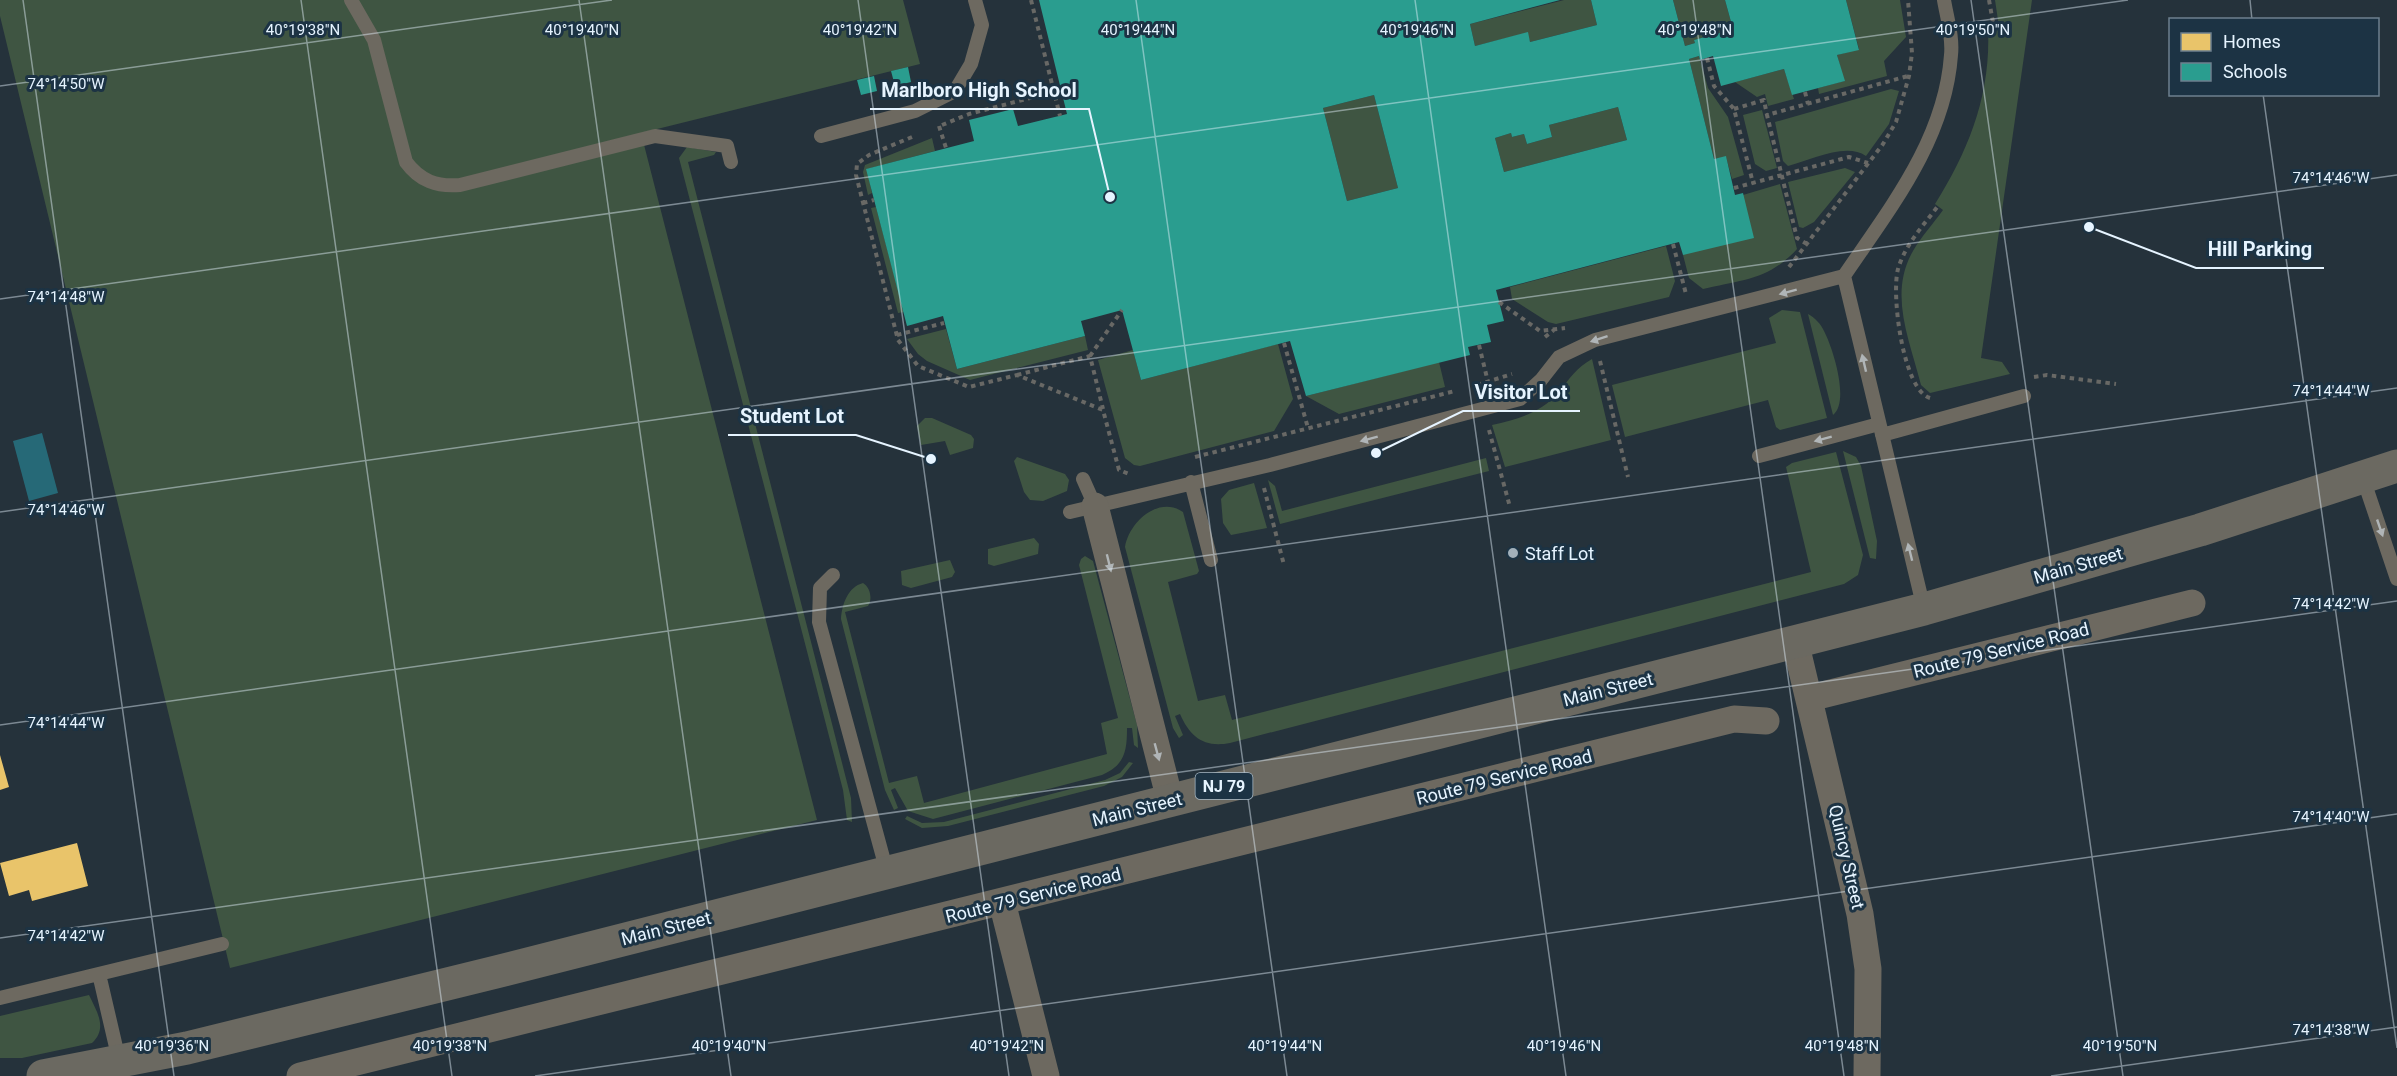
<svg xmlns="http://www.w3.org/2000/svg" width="2397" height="1076" viewBox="0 0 2397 1076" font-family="Roboto,sans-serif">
	<rect width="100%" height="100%" fill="#25323b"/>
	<path fill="#3f5542" d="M 0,0 L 903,0 L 920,64 L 641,133 L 817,820 L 230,968 L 0,16 Z
		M 1564,0 L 1591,0 L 1597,25 L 1530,42 L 1527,33 L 1475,46 L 1470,24 Z
		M 1673,0 L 1725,0 L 1733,29 L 1694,40 L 1695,43 L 1685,46 Z
		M 1846,0 L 1900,0 L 1906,37 L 1884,61 L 1887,76 L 1819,94 L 1818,88 L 1844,81 L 1837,55 L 1859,49 Z
		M 1995,0 L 2032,0 L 1981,358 L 2002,362 L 2010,374 L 1930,393 L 1921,385 C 1910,341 1888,294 1913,251 C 1921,237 1933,224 1943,210 L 1935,204 C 1969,150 1991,94 1988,29 L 1999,27 Z
		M 1699,56 L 1708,88 L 1728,117 L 1744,175 L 1732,179 L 1726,157 L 1714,159 L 1689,59 Z
		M 1784,69 L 1794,99 L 1768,106 L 1765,94 L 1757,97 L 1735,82 Z
		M 1891,89 L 1899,91 L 1889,124 L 1866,156 C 1846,142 1811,160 1788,166 L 1783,161 L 1775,122 Z
		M 1374,95 L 1398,188 L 1347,201 L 1323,108 Z
		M 1618,107 L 1627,140 L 1504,172 L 1495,138 L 1511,133 L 1512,137 L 1524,134 L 1527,144 L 1552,137 L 1549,125 Z
		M 1762,110 L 1777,168 L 1766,171 L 1755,164 L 1743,115 Z
		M 932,138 L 935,151 L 867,169 L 872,193 L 868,195 L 863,172 L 865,165 Z
		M 687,147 L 716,152 L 714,155 L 688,162 L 851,798 L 852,822 L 847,820 L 843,790 L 679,158 Z
		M 1845,168 L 1855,172 L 1814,222 L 1803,228 L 1799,227 L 1788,182 Z
		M 1780,184 L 1797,249 C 1769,280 1741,280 1703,289 L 1689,278 L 1683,255 L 1743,195 Z
		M 876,207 L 904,312 L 898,313 L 871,208 Z
		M 1666,246 L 1675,281 L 1669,297 L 1556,324 L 1548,322 L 1512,299 L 1510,287 Z
		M 1782,310 L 1800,312 L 1827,418 L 1780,430 L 1776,427 L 1768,400 L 1625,437 L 1612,385 L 1776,343 L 1769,318 Z
		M 1808,314 C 1815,318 1821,324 1824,331 C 1833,348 1850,402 1833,415 Z
		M 946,329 L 957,369 L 1085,336 L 1088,350 L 970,380 L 927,361 L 918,354 L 907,339 Z
		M 1278,344 L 1293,399 L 1274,431 L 1140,466 L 1134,465 L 1125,458 L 1098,360 L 1133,350 L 1141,380 Z
		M 1592,359 L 1611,440 L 1505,467 L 1492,425 C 1518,419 1541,413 1559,392 C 1570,378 1576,368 1592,359 Z
		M 1439,362 L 1445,387 L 1339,414 L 1306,396 Z
		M 925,418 L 932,418 L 971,435 L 974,439 L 973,448 L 950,455 L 945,441 L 921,445 L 917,426 Z
		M 1843,451 L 1856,457 L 1861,466 L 1877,541 L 1876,559 L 1870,558 Z
		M 1836,452 L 1863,555 L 1858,575 L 1844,584 L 1230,743 C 1204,748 1190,737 1180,714 L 1175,716 L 1183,735 L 1179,738 L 1173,728 L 1125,547 C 1129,522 1159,495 1183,512 L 1199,571 L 1197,574 L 1168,582 L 1198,701 L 1225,695 L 1232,720 L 1811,572 L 1786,467 L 1792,463 Z
		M 1017,457 L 1065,474 L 1069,480 L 1067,491 L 1043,501 L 1030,500 L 1024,492 L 1014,461 Z
		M 1486,458 L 1489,471 L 1280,524 L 1268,480 L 1275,486 L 1282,511 Z
		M 1254,483 L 1267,528 L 1231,535 L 1223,523 L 1221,499 L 1229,490 Z
		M 1034,538 L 1039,544 L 1038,554 L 994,566 L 988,564 L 988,549 Z
		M 1085,556 L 1093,561 L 1137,725 L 1138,748 L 1134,745 L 1132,728 L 1127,728 C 1127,751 1125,765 1102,775 L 933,819 L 908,811 L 895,788 L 891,790 L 898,808 L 894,810 L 885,790 L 841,619 C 842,604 848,587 863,583 C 870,587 873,599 868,606 L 845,612 L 889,783 L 917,776 L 924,803 L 1107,754 L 1101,723 L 1118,718 L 1079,565 L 1081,559 Z
		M 950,560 L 955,572 L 952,577 L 911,588 L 902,585 L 901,571 Z
		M 1129,762 L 1133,763 L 1122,777 L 1104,786 L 948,826 L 922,828 L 905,819 L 907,816 L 922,823 L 944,822 L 1105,780 L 1120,773 Z
		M 89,995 C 97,1012 108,1028 92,1043 L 22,1058 L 0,1058 L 0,1016 Z"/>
	<path fill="#266977" d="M 42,433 L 58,493 L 29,501 L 13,441 Z"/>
	<path fill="#e9c46a" d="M 0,755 L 9,787 L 0,790 Z
		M 77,843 L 88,886 L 32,901 L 29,890 L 9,896 L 0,863 Z"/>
	<path fill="#2a9d8f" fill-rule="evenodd" d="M 1039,0 L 1560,0 L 1470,24 L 1475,46 L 1528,32 L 1530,42 L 1597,25 L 1591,0 L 1673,0 L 1685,46 L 1695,43 L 1694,40 L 1733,29 L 1725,0 L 1846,0 L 1859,50 L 1837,55 L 1845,81 L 1792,95 L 1784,69 L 1721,86 L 1713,56 L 1700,60 L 1699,56 L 1689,59 L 1714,159 L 1726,156 L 1735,195 L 1743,193 L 1754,238 L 1683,255 L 1679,242 L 1496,290 L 1504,321 L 1487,325 L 1491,342 L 1468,347 L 1470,355 L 1306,396 L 1290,341 L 1141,380 L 1122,310 L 1081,321 L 1085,336 L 957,369 L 943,316 L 907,326 L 866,169 L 974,141 L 969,120 L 1013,109 L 1018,126 L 1067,114 ZM 1374,95 L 1398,188 L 1347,201 L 1323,108 ZM 1618,107 L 1627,140 L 1504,172 L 1495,138 L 1511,133 L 1512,137 L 1524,134 L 1527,144 L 1552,137 L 1549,125 Z
		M 908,67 L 911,82 L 895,86 L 891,71 Z
		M 874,76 L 877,91 L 861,95 L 857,80 Z"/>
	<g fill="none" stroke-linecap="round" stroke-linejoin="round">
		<path stroke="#686865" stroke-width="4" stroke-dasharray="4.5 4.5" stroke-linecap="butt" d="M 1031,0 L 1060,116
			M 1989,0 L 1994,28
			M 1707,58 L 1714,86 L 1734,109 L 1753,183
			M 1805,92 L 1808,104
			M 1734,109 L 1764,100 L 1767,115
			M 942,125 L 969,114 L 1061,90
			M 939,126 L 946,148
			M 912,137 L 869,155 L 857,164 L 856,175 L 898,340 L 918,366 L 969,387 L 1017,375 L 1103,410 L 1119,470 L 1129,474
			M 1734,188 L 1849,157 L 1868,163
			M 863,203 L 874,200
			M 1673,244 L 1686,294
			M 1807,244 L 1797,238 L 1767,115 L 1908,76
			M 1789,267 L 1883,144 L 1896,122 L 1909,76 L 1912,53 L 1908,0
			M 1499,302 L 1540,331 L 1565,328
			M 897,335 L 944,323
			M 1545,337 L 1554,330
			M 1284,343 L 1308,428
			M 1479,345 L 1488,382
			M 1090,356 L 1122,310
			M 1600,361 L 1628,477
			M 1017,375 L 1090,356 L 1103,409
			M 2034,377 L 2047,375 L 2116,384
			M 1477,385 L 1512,374
			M 1930,398 C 1903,390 1891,295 1898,269 C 1905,245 1923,226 1938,206
			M 1489,430 L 1510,507
			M 1195,457 L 1455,391
			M 1264,488 L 1284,565"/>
		<path stroke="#6d6960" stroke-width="14" d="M 351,0 L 374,40 L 406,162 C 420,181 437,187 460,185 L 655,136 L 727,146 L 731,162
			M 821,136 L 915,111 L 955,91 L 971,64 L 982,25 L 975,0
			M 1844,276 L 1924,609
			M 1882,435 L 2024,396
			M 1759,456 L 1879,424
			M 2363,478 L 2397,579
			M 1083,479 L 1095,506
			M 1191,482 L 1211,560
			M 1070,512 L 1270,465 L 1520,399 L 1541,380 L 1559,357 L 1595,340 L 1844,276 C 1890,208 1945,140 1951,55 C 1953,37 1947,18 1944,0
			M 833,575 L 820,588 L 819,622 L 887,872
			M 99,974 L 119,1060
			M 0,998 L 222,944"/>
		<path stroke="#6d6960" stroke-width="27" d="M 1095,506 L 1170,800
			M 1795,641 L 1860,914 L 1868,969 L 1867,1076
			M 1810,698 L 2192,603
			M 1002,902 L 1046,1076
			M 300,1076 L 1734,719 L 1766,721"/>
		<path stroke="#6b6961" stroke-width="33" d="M 43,1076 L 187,1048 L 496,972 L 1924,609 L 2200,530 L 2397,466"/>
	</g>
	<defs><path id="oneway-solid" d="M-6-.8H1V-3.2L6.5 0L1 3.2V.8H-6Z" transform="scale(1.5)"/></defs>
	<g fill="#b0b5b7">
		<use href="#oneway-solid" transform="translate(1788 292) rotate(165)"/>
		<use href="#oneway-solid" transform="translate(1599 339) rotate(162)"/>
		<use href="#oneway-solid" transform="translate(1864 363) rotate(-103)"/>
		<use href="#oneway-solid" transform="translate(1369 439) rotate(165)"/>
		<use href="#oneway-solid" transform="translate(1823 439) rotate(165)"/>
		<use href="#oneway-solid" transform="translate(2380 528) rotate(71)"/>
		<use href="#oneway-solid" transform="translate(1910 552) rotate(-104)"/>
		<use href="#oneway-solid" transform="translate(1109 563) rotate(76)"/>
		<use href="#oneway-solid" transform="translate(1157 752) rotate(75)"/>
	</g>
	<path fill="none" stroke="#e6f4ff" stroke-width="1.5" stroke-opacity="0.45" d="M 23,0 L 174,1076M 301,0 L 452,1076M 579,0 L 731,1076M 858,0 L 1009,1076M 1136,0 L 1287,1076M 1415,0 L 1566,1076M 1693,0 L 1844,1076M 1971,0 L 2123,1076M 2250,0 L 2252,20M 0,86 L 612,0M 2263,94 L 2397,1048M 0,299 L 2128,0M 0,512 L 2397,175M 0,725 L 2397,388M 0,938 L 2397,601M 535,1076 L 2397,814M 2051,1076 L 2397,1027"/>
	<circle fill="#a2b0ba" stroke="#1c3344" stroke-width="2" cx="1513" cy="553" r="6"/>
	<g text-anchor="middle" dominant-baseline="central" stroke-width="6" stroke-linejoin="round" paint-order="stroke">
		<rect fill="#1c3344" stroke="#a9bac7" stroke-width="1.5" x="1195.5" y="773" width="57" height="26" rx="4.5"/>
		<g font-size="16" font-weight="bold" fill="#e6f4ff">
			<text x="1224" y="786">NJ 79</text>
		</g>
		<g font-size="18" fill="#e6f4ff" stroke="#1c3344" text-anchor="start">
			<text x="1525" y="553">Staff Lot</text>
		</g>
		<g font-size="18" fill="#e6f4ff" stroke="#1c3344">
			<text transform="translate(2078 565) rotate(-16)">Main Street</text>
			<text transform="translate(2001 650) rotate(-14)">Route 79 Service Road</text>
			<text transform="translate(1608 689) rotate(-14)">Main Street</text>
			<text transform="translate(1504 777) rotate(-14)">Route 79 Service Road</text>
			<text transform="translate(1137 809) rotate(-14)">Main Street</text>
			<text transform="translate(1847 857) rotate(77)">Quincy Street</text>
			<text transform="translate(1033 895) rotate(-14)">Route 79 Service Road</text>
			<text transform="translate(666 928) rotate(-14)">Main Street</text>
		</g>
	</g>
	<g font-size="15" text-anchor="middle" fill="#e6f4ff" stroke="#1c3344" stroke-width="6" stroke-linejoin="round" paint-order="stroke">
		<text x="303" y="35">40°19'38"N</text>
		<text x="582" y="35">40°19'40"N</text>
		<text x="860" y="35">40°19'42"N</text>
		<text x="1138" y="35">40°19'44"N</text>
		<text x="1417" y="35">40°19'46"N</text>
		<text x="1695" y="35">40°19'48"N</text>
		<text x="1973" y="35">40°19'50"N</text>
		<text x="66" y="89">74°14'50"W</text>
		<text x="2331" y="183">74°14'46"W</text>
		<text x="66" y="302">74°14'48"W</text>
		<text x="2331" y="396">74°14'44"W</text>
		<text x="66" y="515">74°14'46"W</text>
		<text x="2331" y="609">74°14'42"W</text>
		<text x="66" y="728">74°14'44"W</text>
		<text x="2331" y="822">74°14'40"W</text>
		<text x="66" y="941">74°14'42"W</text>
		<text x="2331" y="1035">74°14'38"W</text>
		<text x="172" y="1051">40°19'36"N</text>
		<text x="450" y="1051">40°19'38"N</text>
		<text x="729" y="1051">40°19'40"N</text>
		<text x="1007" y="1051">40°19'42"N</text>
		<text x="1285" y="1051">40°19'44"N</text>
		<text x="1564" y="1051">40°19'46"N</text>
		<text x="1842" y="1051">40°19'48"N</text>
		<text x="2120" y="1051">40°19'50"N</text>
	</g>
	<path fill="none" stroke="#e6f4ff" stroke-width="2" d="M1110 197L1089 109H870M2089 227L2196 268H2324M1376 453L1463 411H1580M931 459L856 435H728"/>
	<g fill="#e6f4ff" stroke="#1c3344" stroke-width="2">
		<circle cx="1110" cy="197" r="6"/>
		<circle cx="2089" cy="227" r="6"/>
		<circle cx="1376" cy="453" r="6"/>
		<circle cx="931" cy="459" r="6"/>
	</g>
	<g font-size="20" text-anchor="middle" font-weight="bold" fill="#e6f4ff" stroke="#1c3344" stroke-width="6" stroke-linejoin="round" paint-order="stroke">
		<text x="979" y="97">Marlboro High School</text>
		<text x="2260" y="256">Hill Parking</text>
		<text x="1521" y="399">Visitor Lot</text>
		<text x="792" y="423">Student Lot</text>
	</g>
	<rect x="2169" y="18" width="210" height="78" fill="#1c3344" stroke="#6d808f" stroke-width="1.5"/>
	<rect x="2181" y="33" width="30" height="18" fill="#e9c46a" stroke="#6d808f" stroke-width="1.5"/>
	<text x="2223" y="48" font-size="18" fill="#e6f4ff">Homes</text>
	<rect x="2181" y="63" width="30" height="18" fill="#2a9d8f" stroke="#6d808f" stroke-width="1.5"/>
	<text x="2223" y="78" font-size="18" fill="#e6f4ff">Schools</text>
</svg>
